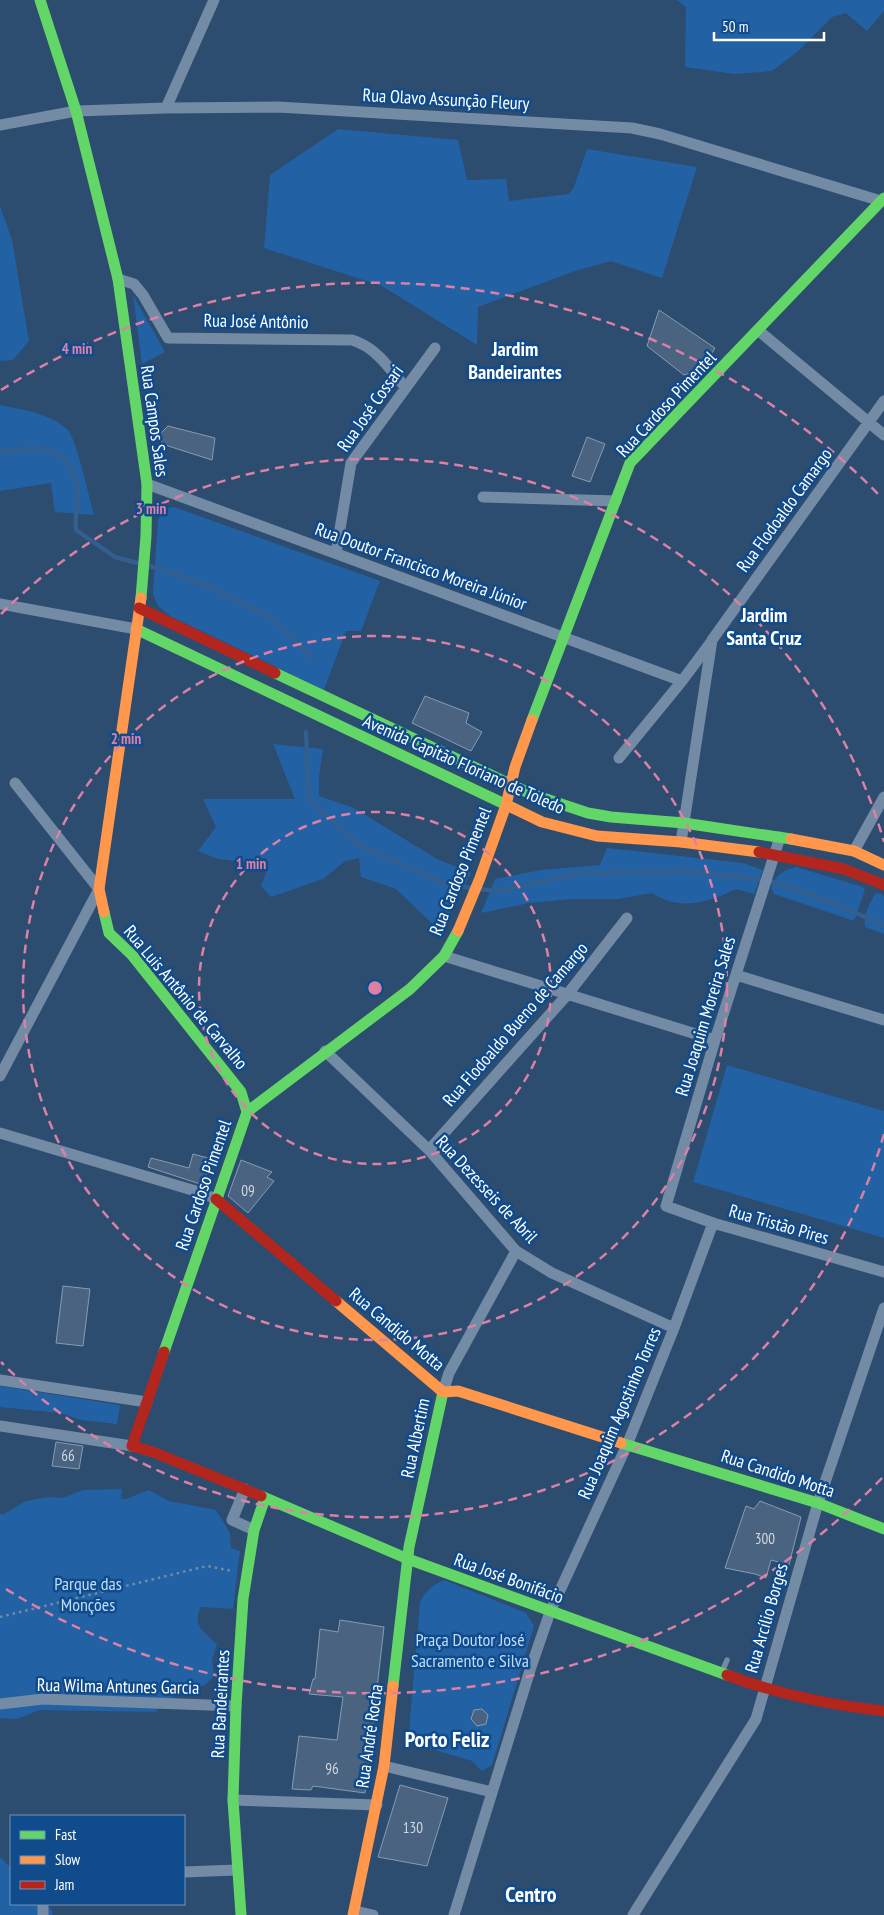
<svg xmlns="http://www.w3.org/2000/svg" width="884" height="1915" viewBox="0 0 884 1915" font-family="'PT Sans Narrow',sans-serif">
	<rect width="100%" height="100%" fill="#2c4c70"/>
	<path fill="#2262a4" d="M 677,0 L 884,0 L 884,11 L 867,31 L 846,13 L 832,17 L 796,53 L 772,71 L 735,74 L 685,67 L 686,7 Z
		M 338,129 L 458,140 L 467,180 L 506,179 L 509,201 L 569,194 L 574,187 L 587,149 L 697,167 L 662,278 L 611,261 L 575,271 L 478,307 L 477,345 L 382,286 L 264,248 L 270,175 Z
		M 0,206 L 12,240 L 29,341 L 13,360 L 0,361 Z
		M 133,295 L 165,352 L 142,364 Z
		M 0,405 C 24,410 50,413 68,430 C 76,438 90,501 94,515 L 55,512 L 51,483 L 0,491 Z
		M 174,507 L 380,581 L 361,631 L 346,631 L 324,690 L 170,616 L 158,606 L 153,594 L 158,520 L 164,509 Z
		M 273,744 L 323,749 L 319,776 L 319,796 L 354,808 L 437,859 L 471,873 L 440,931 L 396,889 L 361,877 L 359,858 L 345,861 L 323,879 L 271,897 L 261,886 L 268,867 L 254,863 L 218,859 L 198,851 L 216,827 L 203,799 L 295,799 Z
		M 607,848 L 743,863 L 763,870 L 754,894 L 736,889 C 708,903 679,911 652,893 L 618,899 L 571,899 L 529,903 L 481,913 L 495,879 L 541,870 L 600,865 Z
		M 796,867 L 863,887 L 865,890 L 854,921 L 774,894 L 771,888 C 776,874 782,871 796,867 Z
		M 879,893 L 884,896 L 884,934 L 865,927 C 863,914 869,905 875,894 Z
		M 727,1065 L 884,1111 L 884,1238 L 693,1182 Z
		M 0,1386 L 120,1405 L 117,1424 L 81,1420 L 61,1413 L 0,1407 Z
		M 122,1489 L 121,1499 L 126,1499 L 149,1490 L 169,1501 L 216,1510 L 230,1533 L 231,1548 L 240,1551 L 233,1609 L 201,1607 C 191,1626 204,1631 217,1644 L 212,1660 L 214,1676 L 205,1685 L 170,1698 L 155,1712 L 39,1710 L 17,1719 L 0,1718 L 0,1514 L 4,1514 L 26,1501 L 48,1497 L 62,1498 L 83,1490 Z
		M 444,1580 L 526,1613 L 534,1626 L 492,1765 L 482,1771 L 472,1761 L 408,1742 L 420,1603 C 425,1591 432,1585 444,1580 Z
		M 0,1857 L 11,1868 L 11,1904 L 45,1904 L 53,1912 L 52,1915 L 0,1915 Z"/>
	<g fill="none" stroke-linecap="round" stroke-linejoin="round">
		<path stroke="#335e8e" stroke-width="4.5" d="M 0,452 C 28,449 58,440 72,472 C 75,478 78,484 78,490 C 79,504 74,516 76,530 L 115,557 L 160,569 L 211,587 L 275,620 L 311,657
			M 306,732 L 309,800 L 359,845 L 446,884 L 471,888
			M 479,889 L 499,891 L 583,873 L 686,871 L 756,879 L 776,883 L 813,895 L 884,925"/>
	</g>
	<path fill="#496380" stroke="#879cb2" d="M 659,310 L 715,348 L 705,364 L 696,371 L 684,375 L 647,346 Z
		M 168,426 L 215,438 L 212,460 L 162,444 L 160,434 Z
		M 587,437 L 605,444 L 590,482 L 572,476 Z
		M 425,696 L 469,713 L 466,723 L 482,732 L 471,751 L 412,723 Z
		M 193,1154 L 212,1159 L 203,1185 L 148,1167 L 151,1158 L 189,1168 Z
		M 241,1160 L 272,1172 L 267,1177 L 274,1181 L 248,1213 L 228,1196 Z
		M 63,1286 L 90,1289 L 83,1346 L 56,1343 Z
		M 56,1442 L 83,1446 L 79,1469 L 52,1466 Z
		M 760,1501 L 801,1517 L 789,1565 L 771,1560 L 766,1578 L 755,1574 L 725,1568 L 746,1506 L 754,1509 Z
		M 340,1620 L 384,1627 L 365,1793 L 313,1786 L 311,1790 L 292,1789 L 299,1736 L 337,1740 L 343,1697 L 309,1694 L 313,1679 L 315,1679 L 320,1629 L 338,1632 Z
		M 482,1709 L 488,1715 L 486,1724 L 477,1726 L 471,1719 L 474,1710 Z
		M 400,1785 L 448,1798 L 427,1866 L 378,1857 Z"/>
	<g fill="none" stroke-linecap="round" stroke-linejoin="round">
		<path stroke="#738ba4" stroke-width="2.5" stroke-dasharray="2.5 4" stroke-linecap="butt" d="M 0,1617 L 207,1566 L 232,1571"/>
		<path stroke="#738ba4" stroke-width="5.5" d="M 722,1672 L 727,1660"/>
		<path stroke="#738ba4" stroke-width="11" d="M 166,108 L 214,0
			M 0,125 L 76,111 L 166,108 L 278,107 L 632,128 L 660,134 L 881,201
			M 118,279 L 134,284 L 143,295 L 168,338 L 352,340 C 376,347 390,369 405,387
			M 759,331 L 884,435
			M 147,484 L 682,681
			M 483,497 L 616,501
			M 336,553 L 351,463 L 435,348
			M 0,604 L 136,629
			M 619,758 L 682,681 L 711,642
			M 780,837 L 715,1040 L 666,1206 L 713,1223 L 884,1272
			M 681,842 L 712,640 L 884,401
			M 854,851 L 884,797
			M 444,956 L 715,1040
			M 736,975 L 884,1020
			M 325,1051 L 429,1150 L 516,1251 L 552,1273 L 674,1328
			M 0,1076 L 99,889 L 15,783
			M 0,1133 L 199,1192 L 216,1199
			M 429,1150 L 567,995 L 627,918
			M 0,1380 L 147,1402
			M 443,1392 L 449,1373 L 516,1251
			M 0,1426 L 132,1446
			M 245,1489 L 232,1520 L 254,1530
			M 0,1704 L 43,1699 L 236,1706
			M 384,1766 L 492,1792
			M 233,1800 L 377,1805
			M 184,1872 L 236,1870
			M 43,1904 L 43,1915
			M 355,1911 L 373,1915
			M 454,1915 L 531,1667 L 550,1612 L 627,1445 L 674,1328 L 713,1223
			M 633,1915 L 756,1719 L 818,1503 L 884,1308"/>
		<path stroke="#63d668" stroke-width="11" d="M 40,0 L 76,111 L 118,279 L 147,484 L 146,536 L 141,598
			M 136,629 L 513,808
			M 275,673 L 531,794 L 588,813 L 611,817 L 684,823 L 791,839
			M 532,720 L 630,463 L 884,198
			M 104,912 L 109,933 L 132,955 L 241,1092 L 247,1112
			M 164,1352 L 247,1112 L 410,989 L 444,956 L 458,931
			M 621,1443 L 818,1503 L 884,1529
			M 261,1496 L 408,1559 L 727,1675
			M 393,1686 L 409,1547 L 443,1392
			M 241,1915 L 233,1800 L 236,1706 L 243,1599 L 254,1530 L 265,1498"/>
		<path stroke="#ff974d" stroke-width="11" d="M 513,808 L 542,822 L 597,836 L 681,842 L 759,852
			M 791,839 L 854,851 L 884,865
			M 104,912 L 99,889 L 141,598
			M 458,931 L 480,878 L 506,805 L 515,767 L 532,720
			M 336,1301 L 443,1392 L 458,1391 L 621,1443
			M 353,1915 L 384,1766 L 393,1686"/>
		<path stroke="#b3261e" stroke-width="11" d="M 139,608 L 275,673
			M 759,852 L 844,869 L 884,885
			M 216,1199 L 336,1301
			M 164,1352 L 132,1446 L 153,1452 L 261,1496
			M 727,1675 C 777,1694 830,1705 884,1711"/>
	</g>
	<g fill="none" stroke="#dd80a5" stroke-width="2.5" stroke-dasharray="9 6">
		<circle cx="375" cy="988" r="176"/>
		<circle cx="375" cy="988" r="352"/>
		<path d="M884 1134A529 529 0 0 1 1 1362M1 614A529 529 0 0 1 884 842"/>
		<path d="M882 1478A705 705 0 0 1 1 1586M1 390A705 705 0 0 1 882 498"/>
	</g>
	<g text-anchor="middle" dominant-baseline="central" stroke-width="5" stroke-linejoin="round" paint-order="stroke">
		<g font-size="15" fill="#d2d8df">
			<text x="248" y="1190">09</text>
			<text x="68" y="1455">66</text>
			<text x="765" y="1538">300</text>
			<text x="332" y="1768">96</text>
			<text x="413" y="1827">130</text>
		</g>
		<g font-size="18" fill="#fff" stroke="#104b8c">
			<text transform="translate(446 99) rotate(3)">Rua Olavo Assunção Fleury</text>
			<text transform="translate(256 321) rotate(1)">Rua José Antônio</text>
			<text transform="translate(666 404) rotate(-47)">Rua Cardoso Pimentel</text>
			<text transform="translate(370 408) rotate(-55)">Rua José Cossari</text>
			<text transform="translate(155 421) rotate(82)">Rua Campos Sales</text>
			<text transform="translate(784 510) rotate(-54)">Rua Flodoaldo Camargo</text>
			<text transform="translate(421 566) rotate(20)">Rua Doutor Francisco Moreira Júnior</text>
			<text transform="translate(464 764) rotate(24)">Avenida Capitão Floriano de Toledo</text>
			<text transform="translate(460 871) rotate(-68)">Rua Cardoso Pimentel</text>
			<text transform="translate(186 997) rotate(50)">Rua Luis Antônio de Carvalho</text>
			<text transform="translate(705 1016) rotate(-73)">Rua Joaquim Moreira Sales</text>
			<text transform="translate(515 1024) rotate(-49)">Rua Flodoaldo Bueno de Camargo</text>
			<text transform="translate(203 1185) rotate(-71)">Rua Cardoso Pimentel</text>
			<text transform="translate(487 1189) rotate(47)">Rua Dezesseis de Abril</text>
			<text transform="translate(779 1224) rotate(16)">Rua Tristão Pires</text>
			<text transform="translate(397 1329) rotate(40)">Rua Candido Motta</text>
			<text transform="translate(619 1413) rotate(-67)">Rua Joaquim Agostinho Torres</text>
			<text transform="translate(415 1438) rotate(-78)">Rua Albertim</text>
			<text transform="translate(778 1473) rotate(18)">Rua Candido Motta</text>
			<text transform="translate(509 1578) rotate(20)">Rua José Bonifácio</text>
			<text transform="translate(766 1618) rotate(-74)">Rua Arcílio Borges</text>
			<text transform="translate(118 1686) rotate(1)">Rua Wilma Antunes Garcia</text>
			<text transform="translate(220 1704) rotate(-87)">Rua Bandeirantes</text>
			<text transform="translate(369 1736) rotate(-82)">Rua André Rocha</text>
		</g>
		<g font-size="18" fill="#bdddfd" stroke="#104b8c">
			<text x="88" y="1583">Parque das<tspan x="88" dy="21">Monções</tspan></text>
			<text x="470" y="1639">Praça Doutor José<tspan x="470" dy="21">Sacramento e Silva</tspan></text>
		</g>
		<g font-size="20" font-weight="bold" fill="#fff" stroke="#104b8c">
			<text x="515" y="349">Jardim<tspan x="515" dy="23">Bandeirantes</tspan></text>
			<text x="764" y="615">Jardim<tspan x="764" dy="23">Santa Cruz</tspan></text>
		</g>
		<g font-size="22" font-weight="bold" fill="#fff" stroke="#104b8c">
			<text x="447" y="1739">Porto Feliz</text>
			<text x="531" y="1894">Centro</text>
		</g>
	</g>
	<circle cx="375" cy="988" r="8" fill="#dd80a5" stroke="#104b8c" stroke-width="2.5"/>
	<g font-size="15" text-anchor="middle" font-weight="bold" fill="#dd80a5" stroke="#104b8c" stroke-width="5" stroke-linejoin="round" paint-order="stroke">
		<text x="77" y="354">4 min</text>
		<text x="151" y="514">3 min</text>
		<text x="126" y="744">2 min</text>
		<text x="251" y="869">1 min</text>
	</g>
	<rect x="10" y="1815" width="175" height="90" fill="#104b8c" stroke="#7093ba"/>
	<rect x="20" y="1831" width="25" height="8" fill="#63d668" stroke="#7093ba"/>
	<text x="55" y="1840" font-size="15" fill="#ffffff">Fast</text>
	<rect x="20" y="1856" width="25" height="8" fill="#ff974d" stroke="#7093ba"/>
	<text x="55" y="1865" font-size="15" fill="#ffffff">Slow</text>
	<rect x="20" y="1881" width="25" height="8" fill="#b3261e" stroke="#7093ba"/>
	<text x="55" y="1890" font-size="15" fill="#ffffff">Jam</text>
	<path d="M714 32v8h110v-8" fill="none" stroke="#ffffff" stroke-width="2.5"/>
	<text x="722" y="32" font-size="15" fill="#ffffff" stroke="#104b8c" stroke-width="4" paint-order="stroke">50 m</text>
</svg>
